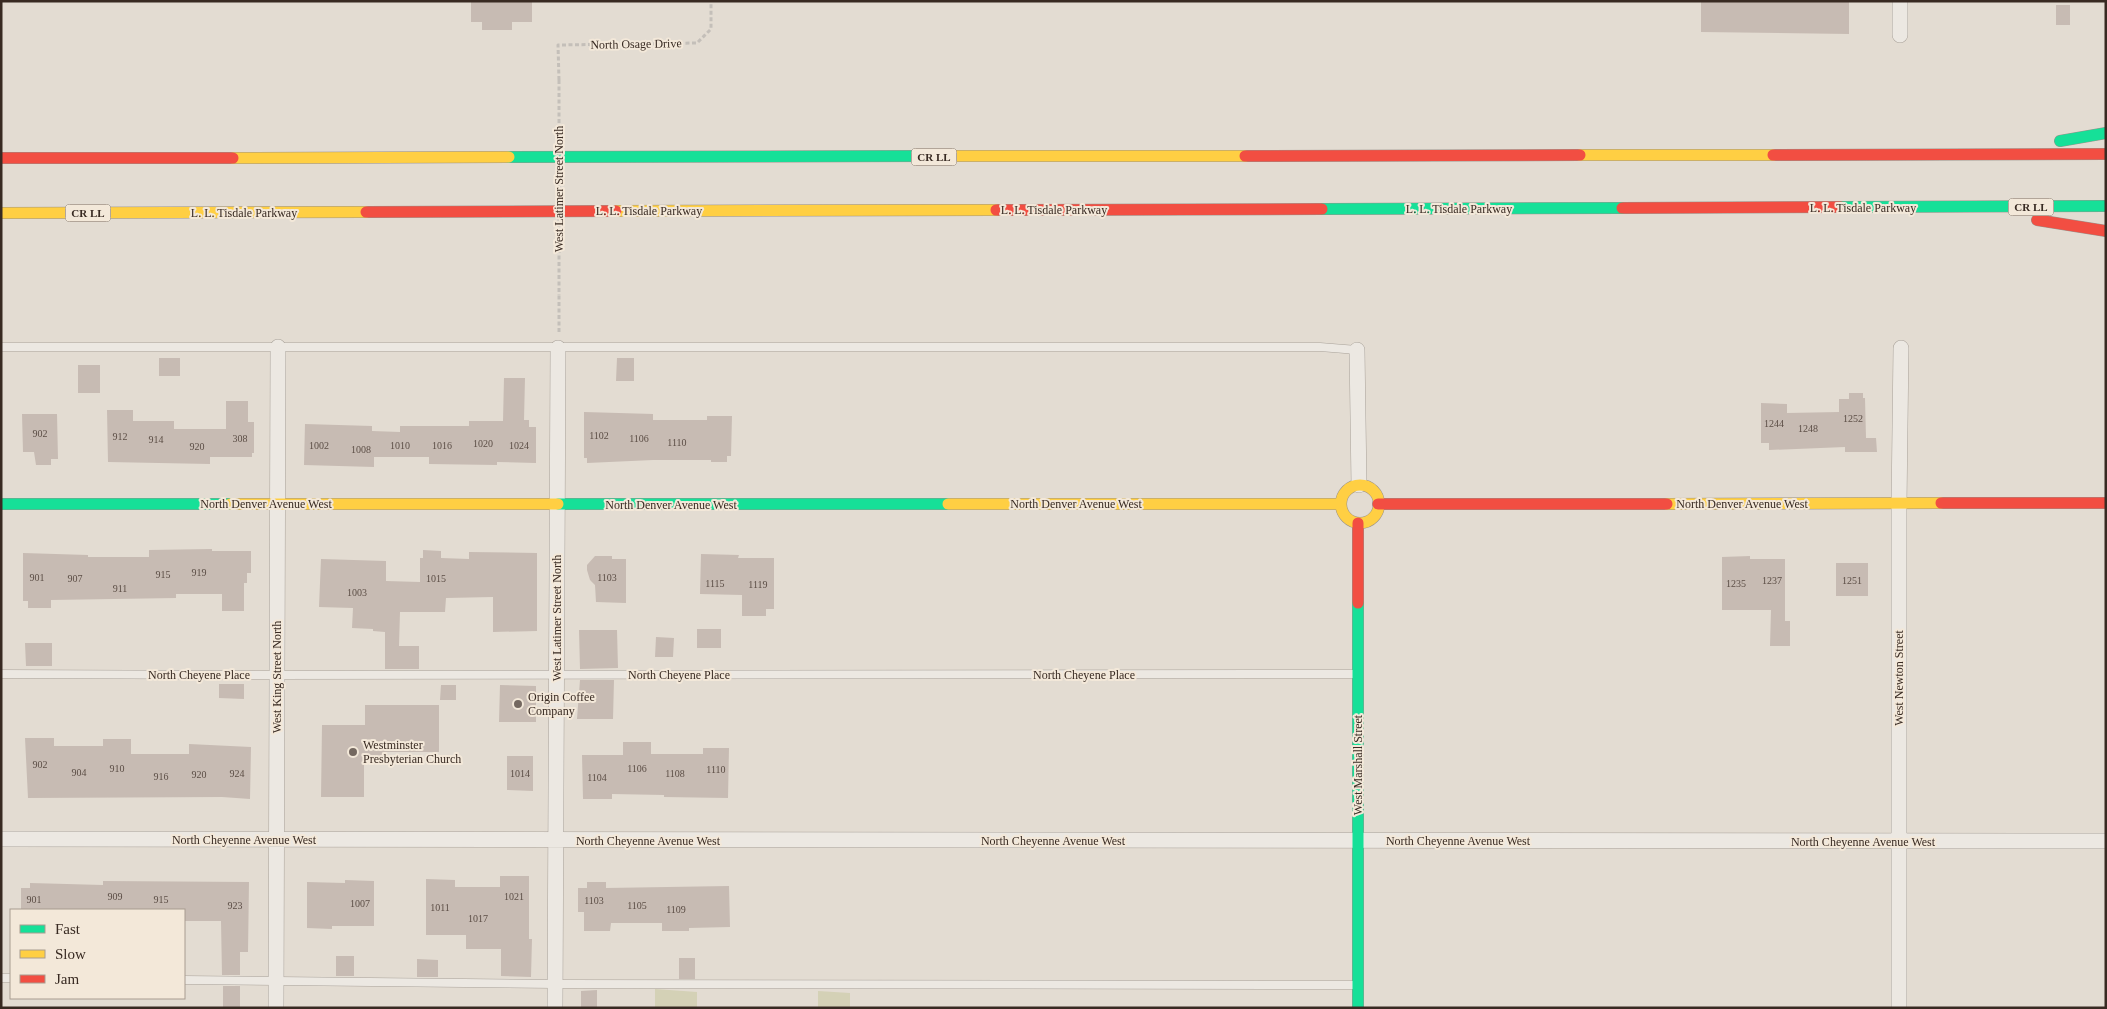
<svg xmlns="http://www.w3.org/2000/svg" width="2107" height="1009" viewBox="0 0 2107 1009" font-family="Georgia,serif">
	<rect width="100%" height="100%" fill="#e3dcd2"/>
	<path fill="#d4d1b6" d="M 655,989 L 697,992 L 697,1008 L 655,1008 Z
		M 818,991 L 850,993 L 850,1008 L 818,1008 Z"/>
	<path fill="#c7bbb3" d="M 471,1 L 532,1 L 532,22 L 512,22 L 512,30 L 482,30 L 482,22 L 471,22 Z
		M 1701,1 L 1849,1 L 1849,34 L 1701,32 Z
		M 2056,5 L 2070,5 L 2070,25 L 2056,25 Z
		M 159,358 L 180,358 L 180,376 L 159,376 Z
		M 617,358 L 634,358 L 634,381 L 616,381 Z
		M 78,365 L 100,365 L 100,393 L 78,393 Z
		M 504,378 L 525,378 L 524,420 L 529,420 L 529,427 L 536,427 L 536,463 L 497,462 L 497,465 L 429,464 L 429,457 L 374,457 L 374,467 L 304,465 L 305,424 L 372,426 L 372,431 L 400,432 L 400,426 L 469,426 L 469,421 L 503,421 Z
		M 1849,393 L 1863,393 L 1863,398 L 1865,398 L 1866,438 L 1876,438 L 1877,452 L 1845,452 L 1845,447 L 1769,450 L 1769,443 L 1761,443 L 1761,403 L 1787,404 L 1787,413 L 1839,412 L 1839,399 L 1849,399 Z
		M 226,401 L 248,401 L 248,422 L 254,422 L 254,453 L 252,453 L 252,457 L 210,457 L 210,464 L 108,462 L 107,410 L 133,410 L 133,421 L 174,421 L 174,429 L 226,429 Z
		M 584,412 L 653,414 L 653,420 L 707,420 L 707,416 L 732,416 L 731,456 L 727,456 L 727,462 L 711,462 L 711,460 L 653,460 L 587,463 L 587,458 L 584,458 Z
		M 22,414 L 57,414 L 58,459 L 51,459 L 51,465 L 36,465 L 34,452 L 23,452 Z
		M 212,549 L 212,551 L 251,551 L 251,573 L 247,573 L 247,583 L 244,583 L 244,611 L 222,611 L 222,594 L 176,594 L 176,598 L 51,600 L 51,608 L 28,608 L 28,601 L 23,601 L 23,553 L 88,555 L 88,557 L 149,557 L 149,550 Z
		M 423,550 L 441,551 L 441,558 L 469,559 L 469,552 L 537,553 L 537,631 L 493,632 L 493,597 L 446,598 L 445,612 L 400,612 L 399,646 L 419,646 L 419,669 L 385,669 L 385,632 L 373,631 L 373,629 L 352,628 L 353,608 L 319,607 L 321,559 L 386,561 L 386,581 L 420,582 L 420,558 L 423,558 Z
		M 701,554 L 739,555 L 738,558 L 774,558 L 774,609 L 766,609 L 766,616 L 742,616 L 742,595 L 700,594 Z
		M 595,556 L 612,556 L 612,559 L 626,559 L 626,603 L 596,602 L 595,585 L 590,580 L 587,570 L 587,565 Z
		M 1750,556 L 1750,559 L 1785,559 L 1785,621 L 1790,621 L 1790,646 L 1770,646 L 1771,610 L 1722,610 L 1722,557 Z
		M 1836,563 L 1868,563 L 1868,596 L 1836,596 Z
		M 697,629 L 721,629 L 721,648 L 697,648 Z
		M 579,630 L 617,630 L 618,668 L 580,669 Z
		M 656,637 L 674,638 L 673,657 L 655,657 Z
		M 25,643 L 52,643 L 52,666 L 26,666 Z
		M 580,680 L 614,680 L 613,719 L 577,719 Z
		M 219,684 L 244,684 L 244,699 L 219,698 Z
		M 441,685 L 456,685 L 456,700 L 440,700 Z
		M 500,685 L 536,686 L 536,722 L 499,722 Z
		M 365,705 L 439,705 L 439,752 L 384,752 L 384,757 L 364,757 L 364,797 L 321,797 L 322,725 L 365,725 Z
		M 25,738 L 54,738 L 54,746 L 103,746 L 103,739 L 131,739 L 131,754 L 189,754 L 189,744 L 251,747 L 250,799 L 222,797 L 28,798 Z
		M 623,742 L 651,742 L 651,754 L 703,754 L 703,748 L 729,748 L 728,798 L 664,797 L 664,795 L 612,794 L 612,799 L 583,799 L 582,755 L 623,755 Z
		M 507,756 L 533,756 L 533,791 L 507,790 Z
		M 500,876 L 529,876 L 529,939 L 532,939 L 531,977 L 501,976 L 501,949 L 466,949 L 466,935 L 426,935 L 426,879 L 455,880 L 455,887 L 500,887 Z
		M 345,880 L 374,881 L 374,926 L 332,926 L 332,929 L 307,928 L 307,882 L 345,883 Z
		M 103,881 L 249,882 L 248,952 L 240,952 L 240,975 L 222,975 L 221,921 L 184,921 L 185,910 L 21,910 L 21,888 L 30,888 L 30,883 L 103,885 Z
		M 587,882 L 606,882 L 606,888 L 729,886 L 730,927 L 689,928 L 689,931 L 662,931 L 662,923 L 611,923 L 610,931 L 584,931 L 584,912 L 578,912 L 578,888 L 587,888 Z
		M 336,956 L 354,956 L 354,976 L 336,976 Z
		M 679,958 L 695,958 L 695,979 L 679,979 Z
		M 417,959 L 438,960 L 438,977 L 417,977 Z
		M 223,986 L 240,986 L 240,1008 L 223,1008 Z
		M 597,990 L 597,1008 L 581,1008 L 581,991 Z"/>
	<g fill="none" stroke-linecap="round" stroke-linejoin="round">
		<g stroke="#a9a29a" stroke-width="9">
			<path id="lane" d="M 1,347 L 1320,347 L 1357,350
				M 1,674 L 260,675 L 1357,674
				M 1,978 L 11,978
				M 184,980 L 555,984 L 1356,985"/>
		</g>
		<g stroke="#a9a29a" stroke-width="16">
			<path id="street" d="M 1900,1 L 1900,35
				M 1357,350 L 1359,485
				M 1,839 L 2106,841
				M 276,1008 L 278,347
				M 555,1008 L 558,348
				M 1899,1008 L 1899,505 L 1901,348"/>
		</g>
		<g stroke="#99918a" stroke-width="12">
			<path id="fast" d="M 2060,141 L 2106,133
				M 509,157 L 932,156
				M 1841,207 L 2106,206
				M 1322,209 L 1622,208
				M 1,504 L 230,504
				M 558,504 L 948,504
				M 1358,603 L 1358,1008"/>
		</g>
		<g stroke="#99918a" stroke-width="12">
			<path id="slow" d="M 1580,155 L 1773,155
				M 932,156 L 1245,156
				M 233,158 L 509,157
				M 616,211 L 996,210
				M 1,213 L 366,212
				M1341 504a19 19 0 1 1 38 0a19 19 0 1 1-38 0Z
				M 230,504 L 558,504
				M 948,504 L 1341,504
				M 1667,504 L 1941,503"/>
		</g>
		<g stroke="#99918a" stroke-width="12">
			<path id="jam" d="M 1773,155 L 2106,154
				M 1245,156 L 1580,155
				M 1,158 L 233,158
				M 1622,208 L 1841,207
				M 996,210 L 1322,209
				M 366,212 L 616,211
				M 2037,220 L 2106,231
				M 1941,503 L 2106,503
				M 1378,504 L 1667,504
				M 1358,523 L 1358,603"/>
		</g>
		<path stroke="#c4bfb9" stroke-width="3" stroke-dasharray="4 2.5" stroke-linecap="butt" d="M 559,80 L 558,45 L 697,43 L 711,29 L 711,1
			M 559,332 L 559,295"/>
		<use href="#lane" stroke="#ece8e2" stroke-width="8"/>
		<use href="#street" stroke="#ece8e2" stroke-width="15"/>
		<use href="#fast" stroke="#16e098" stroke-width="11"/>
		<use href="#slow" stroke="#ffcf43" stroke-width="11"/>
		<use href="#jam" stroke="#f24e42" stroke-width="11"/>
		<path stroke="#c4bfb9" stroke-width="3" stroke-dasharray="4 2.5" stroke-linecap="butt" d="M 559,80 L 559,295"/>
	</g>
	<g fill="#746860" stroke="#f3e8d9" stroke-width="2">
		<circle cx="518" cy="704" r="5"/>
		<circle cx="353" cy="752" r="5"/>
	</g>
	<g text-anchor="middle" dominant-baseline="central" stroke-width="4" stroke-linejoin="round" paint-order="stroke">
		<g font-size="10" fill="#5c4e46">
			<text x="1853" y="418">1252</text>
			<text x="1774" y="423">1244</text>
			<text x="1808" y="428">1248</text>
			<text x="40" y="433">902</text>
			<text x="599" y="435">1102</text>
			<text x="120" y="436">912</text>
			<text x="240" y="438">308</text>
			<text x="639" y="438">1106</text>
			<text x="156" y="439">914</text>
			<text x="677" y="442">1110</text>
			<text x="483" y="443">1020</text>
			<text x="319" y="445">1002</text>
			<text x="400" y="445">1010</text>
			<text x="442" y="445">1016</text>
			<text x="519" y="445">1024</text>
			<text x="197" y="446">920</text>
			<text x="361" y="449">1008</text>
			<text x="199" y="572">919</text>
			<text x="163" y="574">915</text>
			<text x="37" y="577">901</text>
			<text x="607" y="577">1103</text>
			<text x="75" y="578">907</text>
			<text x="436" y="578">1015</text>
			<text x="1772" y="580">1237</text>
			<text x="1852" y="580">1251</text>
			<text x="715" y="583">1115</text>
			<text x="1736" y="583">1235</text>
			<text x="758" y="584">1119</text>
			<text x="120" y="588">911</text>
			<text x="357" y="592">1003</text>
			<text x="40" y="764">902</text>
			<text x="117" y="768">910</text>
			<text x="637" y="768">1106</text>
			<text x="716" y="769">1110</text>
			<text x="79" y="772">904</text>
			<text x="237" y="773">924</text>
			<text x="520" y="773">1014</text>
			<text x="675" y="773">1108</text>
			<text x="199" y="774">920</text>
			<text x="161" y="776">916</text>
			<text x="597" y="777">1104</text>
			<text x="115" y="896">909</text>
			<text x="514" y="896">1021</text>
			<text x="34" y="899">901</text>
			<text x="161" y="899">915</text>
			<text x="594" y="900">1103</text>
			<text x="360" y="903">1007</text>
			<text x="235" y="905">923</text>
			<text x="637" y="905">1105</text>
			<text x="440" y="907">1011</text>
			<text x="676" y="909">1109</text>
			<text x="478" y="918">1017</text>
		</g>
		<g fill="#f3e8d9" stroke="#706359" stroke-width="1">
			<rect x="911.5" y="148.5" width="45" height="17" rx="4"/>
			<rect x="2008.5" y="198.5" width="45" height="17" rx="4"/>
			<rect x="65.5" y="204.5" width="45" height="17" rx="4"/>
		</g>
		<g font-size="11" font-weight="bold" fill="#382a22">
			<text x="934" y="157">CR LL</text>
			<text x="2031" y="207">CR LL</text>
			<text x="88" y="213">CR LL</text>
		</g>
		<g font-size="12" fill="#382a22" stroke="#f3e8d9">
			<text transform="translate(636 44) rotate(-1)">North Osage Drive</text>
			<text transform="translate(559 189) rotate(-90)">West Latimer Street North</text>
			<text x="1863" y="208">L. L. Tisdale Parkway</text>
			<text x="1459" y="209">L. L. Tisdale Parkway</text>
			<text x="1054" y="210">L. L. Tisdale Parkway</text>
			<text x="649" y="211">L. L. Tisdale Parkway</text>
			<text x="244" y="213">L. L. Tisdale Parkway</text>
			<text x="266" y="504">North Denver Avenue West</text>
			<text x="1076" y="504">North Denver Avenue West</text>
			<text x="1742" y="504">North Denver Avenue West</text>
			<text x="671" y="505">North Denver Avenue West</text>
			<text transform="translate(557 618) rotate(-90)">West Latimer Street North</text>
			<text x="199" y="675">North Cheyene Place</text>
			<text x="679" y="675">North Cheyene Place</text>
			<text x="1084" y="675">North Cheyene Place</text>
			<text transform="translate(277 677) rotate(-90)">West King Street North</text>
			<text transform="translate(1899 678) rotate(-90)">West Newton Street</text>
			<text transform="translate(1358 765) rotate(-90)">West Marshall Street</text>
			<text x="244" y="840">North Cheyenne Avenue West</text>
			<text x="648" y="841">North Cheyenne Avenue West</text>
			<text x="1053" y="841">North Cheyenne Avenue West</text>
			<text x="1458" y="841">North Cheyenne Avenue West</text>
			<text x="1863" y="842">North Cheyenne Avenue West</text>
		</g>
		<g font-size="12" fill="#382a22" stroke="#f3e8d9" text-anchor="start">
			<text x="528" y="697">Origin Coffee<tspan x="528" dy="14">Company</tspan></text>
			<text x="363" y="745">Westminster<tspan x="363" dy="14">Presbyterian Church</tspan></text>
		</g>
	</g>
	<rect width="2107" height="1009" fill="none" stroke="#382a22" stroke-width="5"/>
	<rect x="10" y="909" width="175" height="90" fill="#f3e8d9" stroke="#a89c90"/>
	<rect x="20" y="925" width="25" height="8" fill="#16e098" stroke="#a89c90"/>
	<text x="55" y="934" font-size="15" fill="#382a22">Fast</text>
	<rect x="20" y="950" width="25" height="8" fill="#ffcf43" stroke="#a89c90"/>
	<text x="55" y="959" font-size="15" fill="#382a22">Slow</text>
	<rect x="20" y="975" width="25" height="8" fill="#f24e42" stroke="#a89c90"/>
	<text x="55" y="984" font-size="15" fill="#382a22">Jam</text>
</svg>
